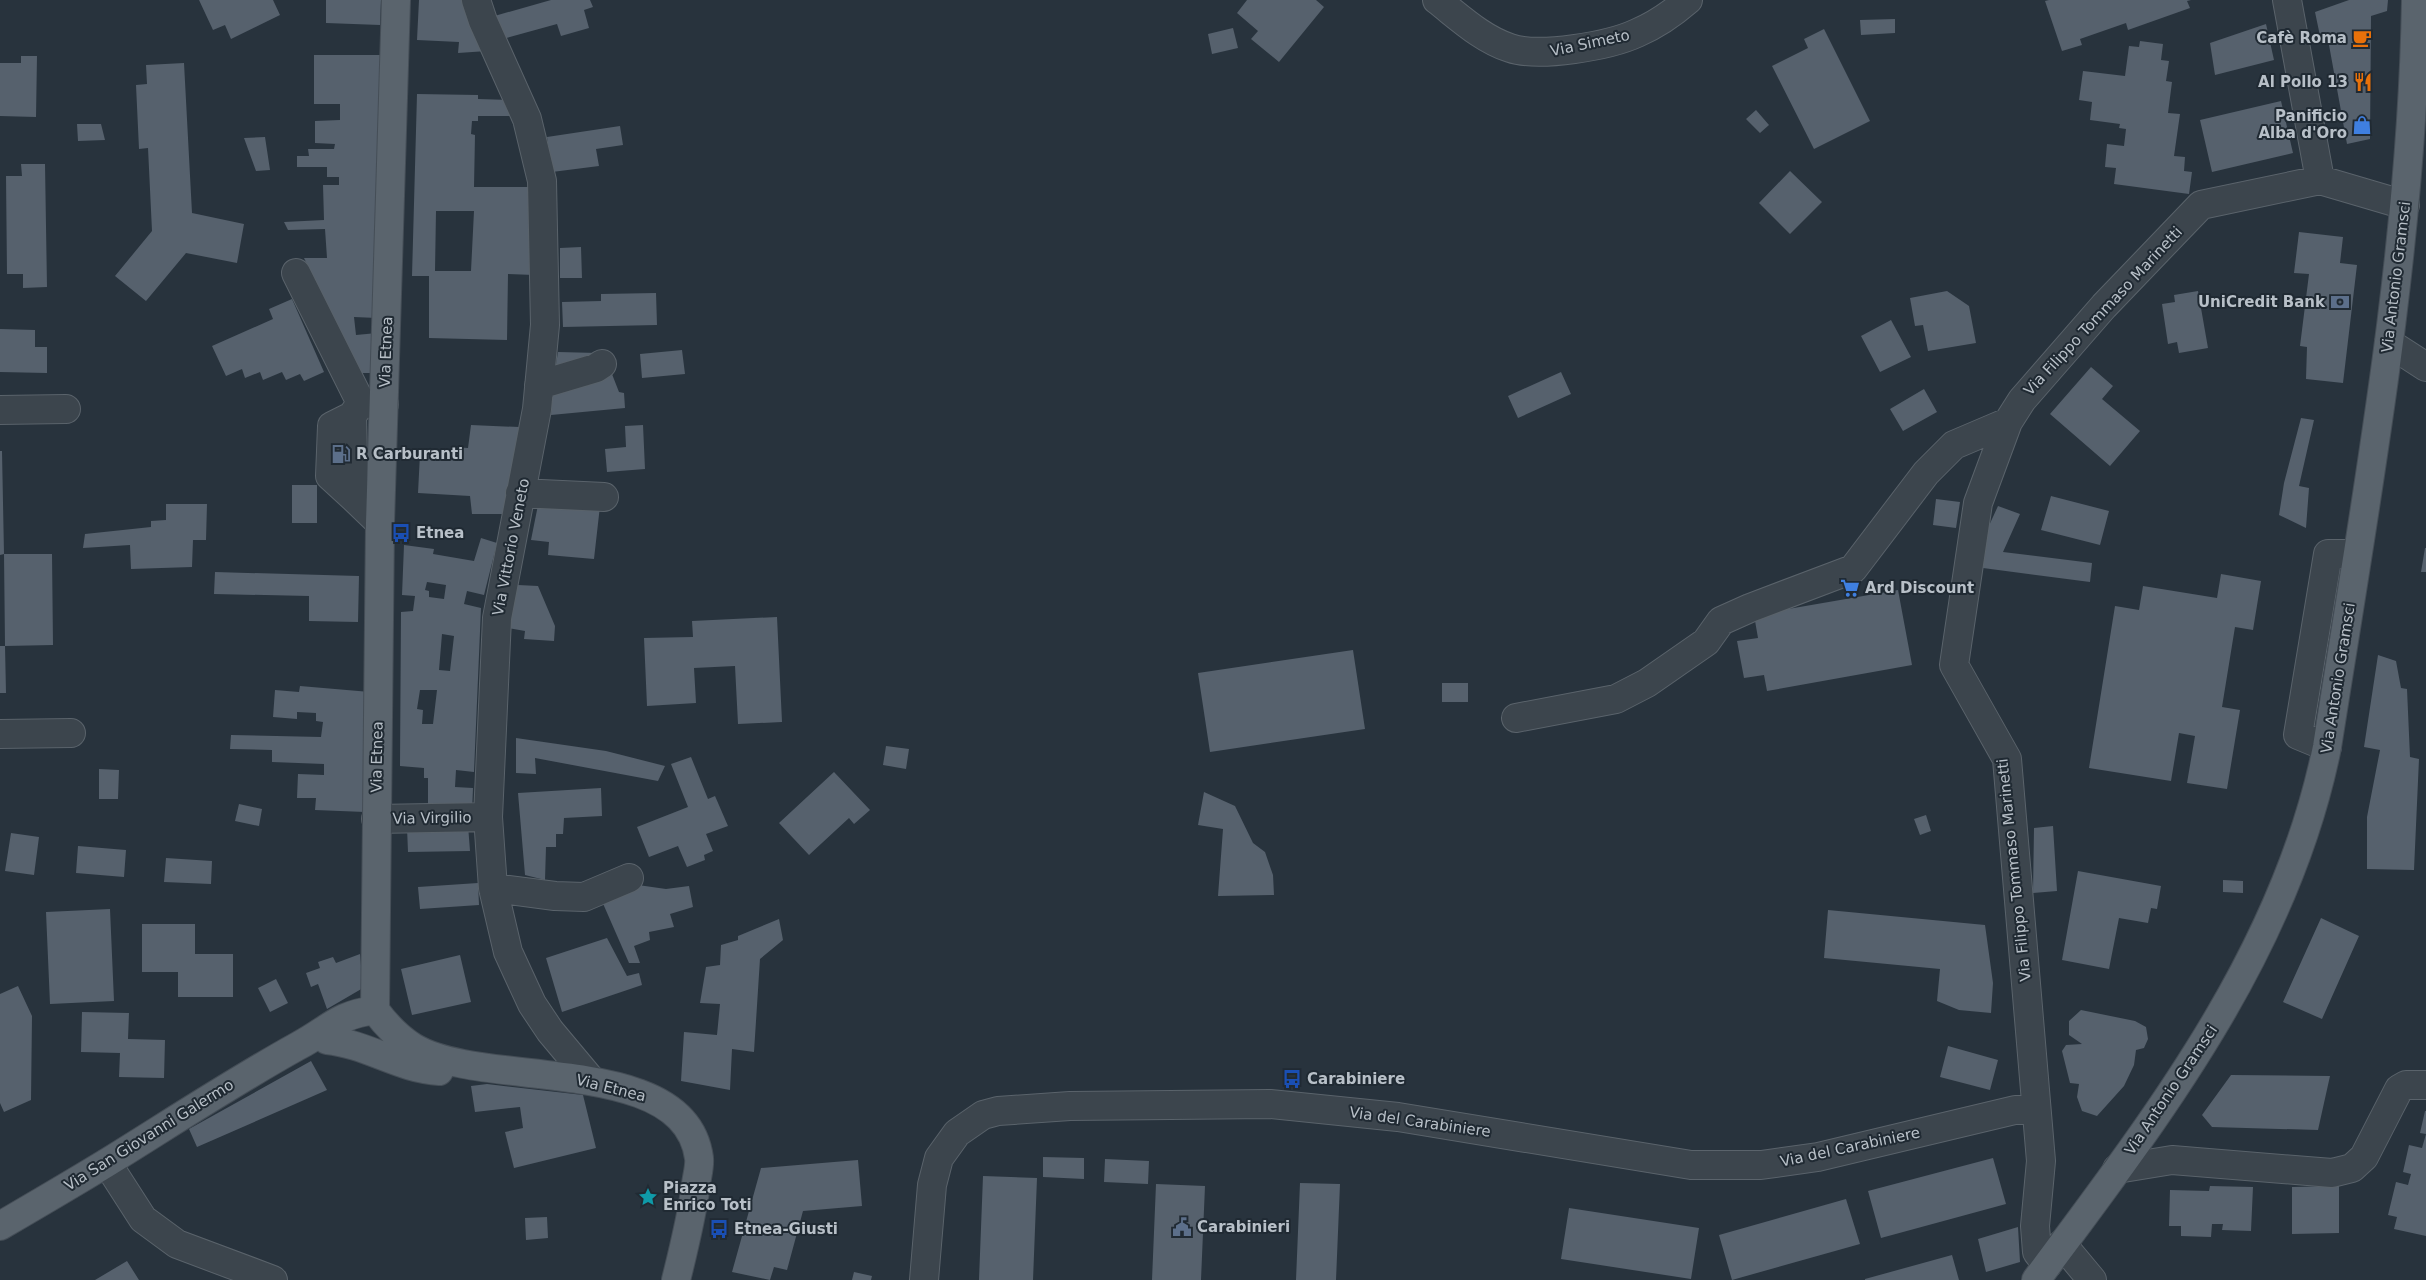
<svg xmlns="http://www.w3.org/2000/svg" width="2426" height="1280" viewBox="0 0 2426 1280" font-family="'DejaVu Sans',sans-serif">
	<rect width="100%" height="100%" fill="#28333d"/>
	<path fill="#56616d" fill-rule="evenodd" d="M 199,0 L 273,0 L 280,15 L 231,39 L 225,25 L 213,30 Z
		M 326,0 L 381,0 L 380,25 L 326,23 Z
		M 419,0 L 463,0 L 487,51 L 458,53 L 459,42 L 417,40 Z
		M 551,0 L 590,0 L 593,7 L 584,10 L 589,28 L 561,36 L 557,24 L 503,39 L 491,17 Z
		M 1247,0 L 1316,0 L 1324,7 L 1279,62 L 1251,39 L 1258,31 L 1237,13 Z
		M 2049,0 L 2191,0 L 2187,1 L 2190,8 L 2128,30 L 2126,23 L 2080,39 L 2082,45 L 2062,51 L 2045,1 Z
		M 2349,0 L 2388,0 L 2387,11 L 2371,16 L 2370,139 L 2347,144 L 2327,34 L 2320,36 L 2315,12 Z
		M 1895,19 L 1895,33 L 1861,35 L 1860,20 Z
		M 2266,24 L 2274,60 L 2215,75 L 2210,43 Z
		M 1233,28 L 1238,48 L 1212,54 L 1208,34 Z
		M 1824,29 L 1870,121 L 1814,149 L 1772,66 L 1808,48 L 1804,39 Z
		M 2140,41 L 2163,44 L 2161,60 L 2169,61 L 2166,81 L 2172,82 L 2168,113 L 2180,114 L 2174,156 L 2185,157 L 2184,171 L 2192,172 L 2189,194 L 2114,184 L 2116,168 L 2105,167 L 2107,144 L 2124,146 L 2126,129 L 2119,128 L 2120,124 L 2090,120 L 2092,102 L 2079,100 L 2083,71 L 2125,76 L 2129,46 L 2139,47 Z
		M 314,55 L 382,55 L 377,318 L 354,317 L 356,335 L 377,333 L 375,373 L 361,373 L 304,258 L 327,258 L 325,229 L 288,230 L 284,222 L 324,220 L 323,185 L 339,185 L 339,177 L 327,177 L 327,167 L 297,167 L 297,156 L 309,156 L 308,149 L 334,149 L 335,144 L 315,143 L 315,121 L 340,120 L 340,104 L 314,104 Z
		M 21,56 L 37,56 L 36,117 L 0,116 L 0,63 L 21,63 Z
		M 184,63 L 192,213 L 244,224 L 237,263 L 186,253 L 146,301 L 115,276 L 152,231 L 148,148 L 139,149 L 136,85 L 147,84 L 146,65 Z
		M 417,94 L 478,95 L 478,99 L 510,100 L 518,116 L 478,116 L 478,121 L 472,121 L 471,134 L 475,135 L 474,187 L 533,187 L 534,275 L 508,274 L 507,340 L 429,338 L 429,276 L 412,276 ZM 436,211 L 474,211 L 471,271 L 435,271 Z
		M 2281,101 L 2293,153 L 2212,172 L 2200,120 Z
		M 1756,110 L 1769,125 L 1760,133 L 1746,119 Z
		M 77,124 L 101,124 L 105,140 L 78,141 Z
		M 620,126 L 623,145 L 596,149 L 599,166 L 552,172 L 547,137 Z
		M 265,137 L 270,170 L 256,171 L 244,138 Z
		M 21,164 L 45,164 L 47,287 L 23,288 L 23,274 L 7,274 L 6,176 L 22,176 Z
		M 1790,171 L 1822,202 L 1790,234 L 1759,203 Z
		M 2299,232 L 2343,237 L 2340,263 L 2357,265 L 2343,383 L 2306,379 L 2307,347 L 2300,346 L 2309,274 L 2294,273 Z
		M 581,247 L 582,278 L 560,278 L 560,248 Z
		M 1947,291 L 1969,306 L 1976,343 L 1928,351 L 1923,325 L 1915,326 L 1910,298 Z
		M 2198,291 L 2208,348 L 2179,353 L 2177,342 L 2168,344 L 2162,304 L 2175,302 L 2174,295 Z
		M 656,293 L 657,325 L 563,327 L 562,302 L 601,301 L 601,294 Z
		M 292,299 L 324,372 L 304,381 L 300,374 L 286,380 L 282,372 L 263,380 L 260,372 L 245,378 L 242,369 L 226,376 L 212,346 L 273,319 L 269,309 Z
		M 1891,320 L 1911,357 L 1880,372 L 1861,336 Z
		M 0,329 L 35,330 L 35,347 L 47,347 L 47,373 L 0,372 Z
		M 682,350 L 685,374 L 642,378 L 640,354 Z
		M 558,352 L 598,353 L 554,377 Z
		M 2091,367 L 2113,386 L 2102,399 L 2140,431 L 2110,466 L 2050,414 Z
		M 610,369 L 619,392 L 624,393 L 625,408 L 551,415 L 553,386 Z
		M 1561,372 L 1571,394 L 1518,418 L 1508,396 Z
		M 1924,389 L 1937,412 L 1903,431 L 1890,409 Z
		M 2301,418 L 2314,420 L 2299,486 L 2309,488 L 2306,528 L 2279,515 L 2284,483 Z
		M 471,425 L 519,427 L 503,514 L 472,514 L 470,496 L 418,493 L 420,454 L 449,457 L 451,447 L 468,448 Z
		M 643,425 L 645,469 L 607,472 L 605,449 L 626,447 L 625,426 Z
		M 0,451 L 2,451 L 4,554 L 0,555 Z
		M 292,485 L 317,485 L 317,523 L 292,523 Z
		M 2051,496 L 2109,511 L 2100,545 L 2041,530 Z
		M 1936,499 L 1960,502 L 1956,528 L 1933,525 Z
		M 539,500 L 600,506 L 594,559 L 548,555 L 549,542 L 531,540 Z
		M 166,504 L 207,504 L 206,540 L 193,540 L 192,567 L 131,569 L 130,545 L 83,548 L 85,534 L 151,527 L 151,521 L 166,520 Z
		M 1998,506 L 2020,514 L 2003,552 L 2092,563 L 2090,582 L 1983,568 L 1987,530 Z
		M 481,538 L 497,543 L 484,595 L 467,591 L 464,604 L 481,608 L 474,772 L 456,770 L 455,787 L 473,788 L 472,812 L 428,813 L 428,778 L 424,778 L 424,768 L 400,766 L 401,612 L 413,611 L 415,596 L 402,595 L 404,545 L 434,549 L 433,554 L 474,561 ZM 427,582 L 446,585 L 444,599 L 429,597 L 429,591 L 425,590 ZM 442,634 L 454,636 L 450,671 L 439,670 ZM 420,690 L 437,690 L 433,724 L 422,724 L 423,710 L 417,709 Z
		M 2425,548 L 2426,548 L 2426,572 L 2421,572 Z
		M 4,554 L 52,554 L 53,645 L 5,646 Z
		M 215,572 L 359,576 L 358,622 L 309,621 L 309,596 L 214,594 Z
		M 2221,574 L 2261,581 L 2253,630 L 2235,627 L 2222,707 L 2240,710 L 2227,789 L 2187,783 L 2195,736 L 2179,733 L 2171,781 L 2089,768 L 2115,606 L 2139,610 L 2143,586 L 2217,598 Z
		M 518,585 L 538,586 L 555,626 L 554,641 L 524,639 L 525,631 L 508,628 Z
		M 1898,590 L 1912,665 L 1767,691 L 1764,675 L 1744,678 L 1737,641 L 1758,638 L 1754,615 Z
		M 777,617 L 782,722 L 738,724 L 735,666 L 694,668 L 696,703 L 647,706 L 644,638 L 693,637 L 692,621 Z
		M 0,646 L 5,646 L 6,693 L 0,693 Z
		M 1353,650 L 1365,729 L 1210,752 L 1198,673 Z
		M 2378,655 L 2396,661 L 2401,688 L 2407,689 L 2410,757 L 2419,759 L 2414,870 L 2367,869 L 2367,817 L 2380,750 L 2364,747 Z
		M 1442,683 L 1468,683 L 1468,702 L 1442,702 Z
		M 300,686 L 370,692 L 365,812 L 315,810 L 316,798 L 297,798 L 298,774 L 324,775 L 324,764 L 272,762 L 272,750 L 230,749 L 231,735 L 321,737 L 323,722 L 316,721 L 316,713 L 297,712 L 297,719 L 273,717 L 275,690 L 299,692 Z
		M 516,738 L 606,751 L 665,766 L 658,781 L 535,758 L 536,774 L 516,773 Z
		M 886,746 L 909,749 L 906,769 L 883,765 Z
		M 691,757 L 708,799 L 715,796 L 728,826 L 706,834 L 713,851 L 704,855 L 705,860 L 687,867 L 678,846 L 649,857 L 637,827 L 688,807 L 671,764 Z
		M 99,769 L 119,770 L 118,799 L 99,799 Z
		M 834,772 L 870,810 L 854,824 L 849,818 L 809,855 L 779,823 Z
		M 601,788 L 602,816 L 564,818 L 563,834 L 556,834 L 556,847 L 546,847 L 545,880 L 525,875 L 518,793 Z
		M 1204,792 L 1235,806 L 1253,843 L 1265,852 L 1273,875 L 1274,895 L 1218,896 L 1223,829 L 1198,825 Z
		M 239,804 L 262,809 L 259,826 L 235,821 Z
		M 1926,815 L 1931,831 L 1920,835 L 1914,819 Z
		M 468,825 L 470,851 L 408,852 L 407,828 Z
		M 2053,826 L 2057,891 L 2033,893 L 2034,828 Z
		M 11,833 L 39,837 L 34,875 L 5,871 Z
		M 78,846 L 126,850 L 124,877 L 76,873 Z
		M 166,858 L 212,861 L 211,884 L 164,882 Z
		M 2078,871 L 2161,886 L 2157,909 L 2151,908 L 2148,923 L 2119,918 L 2109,969 L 2062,960 Z
		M 2223,880 L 2243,881 L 2243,893 L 2223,892 Z
		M 478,883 L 479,905 L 420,909 L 418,887 Z
		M 631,884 L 666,889 L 689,886 L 693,907 L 670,914 L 674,927 L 649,932 L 650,940 L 634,946 L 640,963 L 629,963 L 601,899 Z
		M 110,909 L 114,1001 L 50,1004 L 46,912 Z
		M 1828,910 L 1985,925 L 1993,983 L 1991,1013 L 1959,1010 L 1937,1001 L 1940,969 L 1824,958 Z
		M 2321,918 L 2359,936 L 2322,1019 L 2283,1002 Z
		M 779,919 L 783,940 L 760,959 L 754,1052 L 732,1049 L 730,1090 L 681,1081 L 684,1032 L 717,1035 L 720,1004 L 700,1003 L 706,967 L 720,965 L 721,945 L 738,940 L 738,936 Z
		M 142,924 L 195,924 L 195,954 L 233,954 L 233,997 L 178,997 L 178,972 L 142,972 Z
		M 607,938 L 627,976 L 639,973 L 642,985 L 562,1012 L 546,958 Z
		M 360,954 L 363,988 L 327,1009 L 318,984 L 311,987 L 306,973 L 320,968 L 318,962 L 333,957 L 336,963 Z
		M 460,955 L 471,1002 L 412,1015 L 401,969 Z
		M 276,979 L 288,1003 L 270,1012 L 258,988 Z
		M 18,986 L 32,1016 L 31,1100 L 4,1112 L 0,1103 L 0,994 Z
		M 2081,1010 L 2135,1021 L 2146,1027 L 2148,1039 L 2144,1048 L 2136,1050 L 2134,1065 L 2124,1086 L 2097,1116 L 2082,1111 L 2077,1097 L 2079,1084 L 2070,1083 L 2062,1051 L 2066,1045 L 2082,1044 L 2069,1035 L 2069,1021 Z
		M 82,1012 L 129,1013 L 128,1039 L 165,1040 L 164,1078 L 119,1077 L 120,1053 L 81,1052 Z
		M 1948,1046 L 1998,1060 L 1990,1090 L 1940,1077 Z
		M 311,1061 L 327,1090 L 197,1147 L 189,1129 Z
		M 2231,1075 L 2330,1076 L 2318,1130 L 2212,1127 L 2202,1115 Z
		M 487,1084 L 583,1095 L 596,1148 L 514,1168 L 505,1132 L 523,1128 L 520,1107 L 475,1112 L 471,1086 Z
		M 2425,1111 L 2426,1111 L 2426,1134 L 2420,1133 Z
		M 2426,1134 L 2426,1236 L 2394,1229 L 2397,1217 L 2388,1215 L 2396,1182 L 2408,1185 L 2411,1174 L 2403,1172 L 2409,1145 L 2422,1148 Z
		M 1043,1157 L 1084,1158 L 1084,1179 L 1043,1177 Z
		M 1993,1158 L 2006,1204 L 1881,1238 L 1868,1191 Z
		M 1105,1159 L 1149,1161 L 1148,1184 L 1104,1182 Z
		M 858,1160 L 862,1206 L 803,1211 L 787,1270 L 774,1267 L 770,1280 L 732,1272 L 761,1168 Z
		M 983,1176 L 1037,1178 L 1033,1280 L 979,1280 Z
		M 1300,1183 L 1340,1184 L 1336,1280 L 1296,1280 Z
		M 1156,1184 L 1205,1186 L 1201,1280 L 1152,1280 Z
		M 2210,1186 L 2253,1187 L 2251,1231 L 2222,1230 L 2223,1224 L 2212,1224 L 2211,1237 L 2181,1236 L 2181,1226 L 2169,1226 L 2170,1190 L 2209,1191 Z
		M 2339,1186 L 2339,1233 L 2292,1234 L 2292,1187 Z
		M 1846,1199 L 1860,1244 L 1732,1280 L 1719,1235 Z
		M 1569,1208 L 1699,1228 L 1691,1279 L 1561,1259 Z
		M 547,1217 L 548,1238 L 526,1240 L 525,1218 Z
		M 2018,1227 L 2020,1262 L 1986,1272 L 1978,1239 Z
		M 1952,1255 L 1959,1280 L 1865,1280 L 1865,1279 Z
		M 127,1261 L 139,1280 L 95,1280 Z
		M 854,1272 L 872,1276 L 871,1280 L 852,1280 Z"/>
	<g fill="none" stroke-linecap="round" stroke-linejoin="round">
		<g stroke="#5a636b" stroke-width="30">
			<path id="minor" d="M 476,0 L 483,21 L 527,119 L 542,181 L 545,325 L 537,409 L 497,618 L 488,817 L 493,888 L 508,952 L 532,1004 L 550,1031 L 591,1080
				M 1437,0 C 1459,17 1482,39 1510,48 C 1539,58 1609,46 1637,33 C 1656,25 1673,13 1688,0
				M 2287,0 L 2320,180
				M 296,273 L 361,403 L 384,404
				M 2389,343 L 2426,367
				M 539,385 L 596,368 L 602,364
				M 361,403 L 352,416 L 354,498 L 380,523
				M 0,410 L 66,409
				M 352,416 L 332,426 L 330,476 L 354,498
				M 520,493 L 604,497
				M 1516,718 L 1616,699 L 1647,683 L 1706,642 L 1721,621 L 1750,608 L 1853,569 L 1926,473 L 1954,445 L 2008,422
				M 0,734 L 71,733
				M 2327,747 L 2298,735 L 2328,554 L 2357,554
				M 376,819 L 488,817
				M 493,888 L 555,896 L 584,897 L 629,878
				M 107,1163 L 143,1219 L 177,1244 L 273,1280
				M 2117,1169 L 2172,1160 L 2332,1173 L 2352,1168 L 2364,1157 L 2399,1089 L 2406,1085 L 2426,1085
				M 2062,1244 L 2092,1280
				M 2047,1265 L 2037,1252 L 2035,1226 L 2041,1161 L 2007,759 L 1954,665 L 1978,503 L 2008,422 L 2022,400 L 2104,306 L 2201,205 L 2320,180 L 2405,205
				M 924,1280 L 932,1185 L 939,1158 L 957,1133 L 983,1115 L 998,1111 L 1070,1106 L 1270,1104 L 1398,1117 L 1691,1165 L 1761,1165 L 1818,1157 L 2015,1110 L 2035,1110"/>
		</g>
		<g stroke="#454e57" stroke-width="30">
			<path id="major" d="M 396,0 L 380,523 L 375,1010 C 386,1025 397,1037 413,1047 C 483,1090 685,1052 699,1158 C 700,1166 697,1176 696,1184 C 692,1216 684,1248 676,1280
				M 327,1040 C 367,1044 400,1069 439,1071
				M 0,1226 C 36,1205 72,1184 108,1162 C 171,1123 233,1082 298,1046 C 330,1029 337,1015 375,1010
				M 2036,1280 C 2158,1116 2286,951 2327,747 C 2366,499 2412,251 2416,0"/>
		</g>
		<use href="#minor" stroke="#3c454d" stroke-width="28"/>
		<use href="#major" stroke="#5a646d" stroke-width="28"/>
	</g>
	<defs>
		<g id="cafe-bare" transform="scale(1.5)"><path d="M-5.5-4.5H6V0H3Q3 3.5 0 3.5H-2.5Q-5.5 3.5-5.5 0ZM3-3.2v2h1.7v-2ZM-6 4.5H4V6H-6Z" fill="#e8710a" stroke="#202a33" stroke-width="2.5" paint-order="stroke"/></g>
		<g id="restaurant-bare" transform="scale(1.5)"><path d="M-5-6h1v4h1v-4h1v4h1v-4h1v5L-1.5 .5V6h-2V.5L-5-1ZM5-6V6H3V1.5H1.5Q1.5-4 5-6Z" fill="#e8710a" stroke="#202a33" stroke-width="2.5" paint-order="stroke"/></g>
		<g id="shop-bare" transform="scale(1.5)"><path d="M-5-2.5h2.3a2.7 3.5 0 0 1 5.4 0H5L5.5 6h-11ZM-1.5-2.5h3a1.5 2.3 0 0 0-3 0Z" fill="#3f7fe0" stroke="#202a33" stroke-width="2.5" paint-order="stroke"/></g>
		<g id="bank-bare" transform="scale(1.5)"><path d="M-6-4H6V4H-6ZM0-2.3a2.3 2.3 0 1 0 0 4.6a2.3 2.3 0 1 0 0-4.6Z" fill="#5c6f8a" stroke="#202a33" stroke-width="2.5" paint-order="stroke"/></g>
		<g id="fuel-bare" transform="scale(1.5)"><path d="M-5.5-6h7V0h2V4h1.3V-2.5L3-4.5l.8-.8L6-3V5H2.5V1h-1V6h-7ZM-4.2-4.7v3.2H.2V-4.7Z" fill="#5c6f8a" stroke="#202a33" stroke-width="2.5" paint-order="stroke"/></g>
		<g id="bus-bare" transform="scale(1.5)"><path d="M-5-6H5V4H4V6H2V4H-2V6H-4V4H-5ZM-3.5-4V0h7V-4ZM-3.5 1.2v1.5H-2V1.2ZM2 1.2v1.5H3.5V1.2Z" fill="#1a4fb4" stroke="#202a33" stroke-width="2.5" paint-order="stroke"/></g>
		<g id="supermarket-bare" transform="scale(1.5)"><path d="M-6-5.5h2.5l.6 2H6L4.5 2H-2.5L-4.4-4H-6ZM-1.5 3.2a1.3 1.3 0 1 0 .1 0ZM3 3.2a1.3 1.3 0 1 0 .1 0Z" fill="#3f7fe0" stroke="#202a33" stroke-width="2.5" paint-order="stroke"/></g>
		<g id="sight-bare" transform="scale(1.5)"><path d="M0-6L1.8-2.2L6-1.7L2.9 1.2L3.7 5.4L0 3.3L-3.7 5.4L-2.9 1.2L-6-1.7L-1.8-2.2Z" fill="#0f9aa8" stroke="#202a33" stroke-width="2.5" paint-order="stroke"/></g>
		<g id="civic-bare" transform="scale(1.5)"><path d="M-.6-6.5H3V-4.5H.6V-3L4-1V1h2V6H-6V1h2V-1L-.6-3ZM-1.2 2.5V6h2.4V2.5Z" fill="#5c6f8a" stroke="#202a33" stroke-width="2.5" paint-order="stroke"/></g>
	</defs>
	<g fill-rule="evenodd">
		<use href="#cafe-bare" x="2362" y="38"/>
		<use href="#restaurant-bare" x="2363" y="82"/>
		<use href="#shop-bare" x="2362" y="125"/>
		<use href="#bank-bare" x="2340" y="302"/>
		<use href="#fuel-bare" x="341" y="454"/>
		<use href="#bus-bare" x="401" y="533"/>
		<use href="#supermarket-bare" x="1850" y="588"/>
		<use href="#bus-bare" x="1292" y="1079"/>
		<use href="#sight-bare" x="648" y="1197"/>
		<use href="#civic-bare" x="1182" y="1227"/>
		<use href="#bus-bare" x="719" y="1229"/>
	</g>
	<g text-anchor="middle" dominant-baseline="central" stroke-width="4" stroke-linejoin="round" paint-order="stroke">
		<g font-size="15" font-weight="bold" fill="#b8c0c8" stroke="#202a33" text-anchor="start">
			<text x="2347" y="38" text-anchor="end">Cafè Roma</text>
			<text x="2348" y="82" text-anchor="end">Al Pollo 13</text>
			<text x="2347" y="116" text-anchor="end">Panificio<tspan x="2347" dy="17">Alba d'Oro</tspan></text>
			<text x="2325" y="302" text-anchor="end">UniCredit Bank</text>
			<text x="356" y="454">R Carburanti</text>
			<text x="416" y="533">Etnea</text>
			<text x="1865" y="588">Ard Discount</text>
			<text x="1307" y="1079">Carabiniere</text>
			<text x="663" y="1188">Piazza<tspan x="663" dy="17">Enrico Toti</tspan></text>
			<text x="1197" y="1227">Carabinieri</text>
			<text x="734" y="1229">Etnea-Giusti</text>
		</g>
		<g font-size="15" fill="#b8c0c8" stroke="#202a33">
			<text transform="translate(1590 43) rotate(-12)">Via Simeto</text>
			<text transform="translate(2396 277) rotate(-83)">Via Antonio Gramsci</text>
			<text transform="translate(2103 311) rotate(-47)">Via Filippo Tommaso Marinetti</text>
			<text transform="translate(386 352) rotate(-88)">Via Etnea</text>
			<text transform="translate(511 547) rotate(-79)">Via Vittorio Veneto</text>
			<text transform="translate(2338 678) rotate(-81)">Via Antonio Gramsci</text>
			<text transform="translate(377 757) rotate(-89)">Via Etnea</text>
			<text transform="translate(432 818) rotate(-1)">Via Virgilio</text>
			<text transform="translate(2014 870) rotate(-96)">Via Filippo Tommaso Marinetti</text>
			<text transform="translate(611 1088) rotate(14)">Via Etnea</text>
			<text transform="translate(2171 1090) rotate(-56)">Via Antonio Gramsci</text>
			<text transform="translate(1420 1122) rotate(8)">Via del Carabiniere</text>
			<text transform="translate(149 1135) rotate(-32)">Via San Giovanni Galermo</text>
			<text transform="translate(1850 1147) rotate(-12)">Via del Carabiniere</text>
		</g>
	</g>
</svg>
